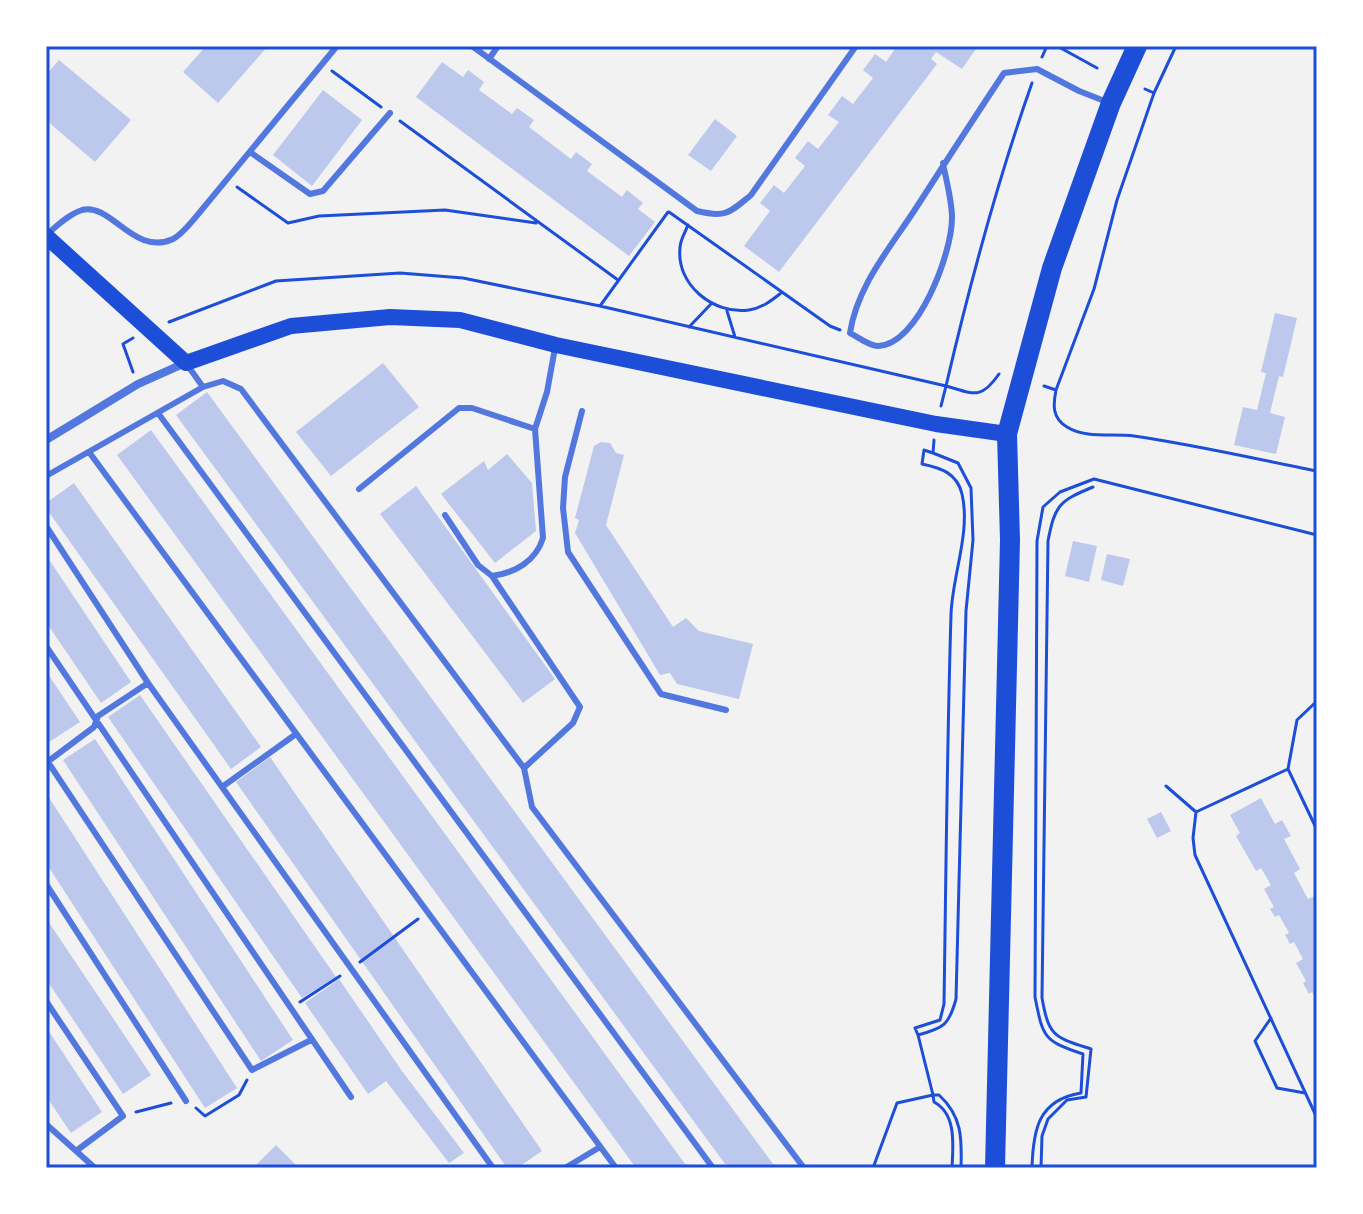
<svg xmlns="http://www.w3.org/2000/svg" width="1363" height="1214" viewBox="0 0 1363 1214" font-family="'Fira Sans Condensed',sans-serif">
	<rect width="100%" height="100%" fill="#f2f2f2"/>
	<path fill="#bdc9ec" d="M 206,46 L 268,46 L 218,103 L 183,72 Z
		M 897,46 L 978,46 L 962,69 L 936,52 L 931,59 L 937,64 L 779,272 L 744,246 L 770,211 L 760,203 L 774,185 L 784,193 L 805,166 L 795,158 L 808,141 L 818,149 L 839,122 L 828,115 L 842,96 L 853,104 L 873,78 L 863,70 L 875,54 L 886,62 Z
		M 59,60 L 131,120 L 95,162 L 46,120 L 46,75 Z
		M 442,62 L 463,77 L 468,70 L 484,82 L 479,90 L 512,114 L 517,108 L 534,120 L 529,127 L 571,159 L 576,152 L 592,164 L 587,171 L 622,197 L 627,190 L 643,203 L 638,209 L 655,222 L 629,256 L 416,97 Z
		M 323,90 L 362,120 L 312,186 L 273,155 Z
		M 715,119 L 737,136 L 711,171 L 688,155 Z
		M 1275,313 L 1297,318 L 1283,377 L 1279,376 L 1270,413 L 1285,417 L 1276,454 L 1234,445 L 1243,407 L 1257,410 L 1266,373 L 1261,372 Z
		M 383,363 L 419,407 L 331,476 L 296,432 Z
		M 207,392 L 776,1168 L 728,1168 L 176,415 Z
		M 151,430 L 688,1168 L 636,1168 L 117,455 Z
		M 601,442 L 610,443 L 616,453 L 624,455 L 606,525 L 673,627 L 686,618 L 699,631 L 753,644 L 739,699 L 677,684 L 670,673 L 660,675 L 575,533 L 579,520 L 575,518 L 594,446 Z
		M 507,454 L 532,483 L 536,531 L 495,563 L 441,494 L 484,461 L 488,470 Z
		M 74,483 L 261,747 L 231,769 L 46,508 L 46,503 Z
		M 416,486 L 555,679 L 523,703 L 380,514 Z
		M 1073,541 L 1097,546 L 1089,582 L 1065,576 Z
		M 1107,554 L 1130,559 L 1123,586 L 1101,580 Z
		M 46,555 L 131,682 L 101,703 L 46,622 Z
		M 46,671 L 80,722 L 46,744 Z
		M 140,695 L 336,977 L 302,998 L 108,717 Z
		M 95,739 L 293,1040 L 261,1061 L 63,760 Z
		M 270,757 L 542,1151 L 517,1168 L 507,1168 L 236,782 Z
		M 46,793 L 237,1088 L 205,1108 L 46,863 Z
		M 1261,798 L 1275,824 L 1282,820 L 1291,836 L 1284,839 L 1300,869 L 1294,873 L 1308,899 L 1315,896 L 1317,899 L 1317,1001 L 1312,992 L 1309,994 L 1303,983 L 1306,981 L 1296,963 L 1303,959 L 1294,942 L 1290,944 L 1285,935 L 1289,933 L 1279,915 L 1275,917 L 1270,909 L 1274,907 L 1264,889 L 1271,885 L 1261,868 L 1256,871 L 1236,836 L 1240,833 L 1230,815 Z
		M 1161,812 L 1171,831 L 1157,838 L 1147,819 Z
		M 46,918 L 151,1075 L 123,1094 L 46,979 Z
		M 339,979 L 402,1071 L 464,1153 L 449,1163 L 386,1081 L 368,1094 L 305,1003 Z
		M 46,1027 L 102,1112 L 71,1133 L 46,1096 Z
		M 276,1145 L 299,1168 L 253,1168 Z"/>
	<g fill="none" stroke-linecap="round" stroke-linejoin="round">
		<path stroke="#1d4ed8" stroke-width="3" d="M 1057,46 L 1097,68
			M 1176,46 L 1154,93 L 1117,200 L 1094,289 L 1056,390 C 1053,405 1052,418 1067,427 C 1086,439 1113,433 1134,436 C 1196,445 1256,459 1317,471
			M 1042,57 L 1047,46
			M 332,71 L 381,107
			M 1145,89 L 1154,93
			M 400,121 L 618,280
			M 237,187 L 288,223 L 319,216 L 445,210 L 536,223
			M 669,212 L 830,326 L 840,330
			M 688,225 C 685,233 680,240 680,248 C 676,285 714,315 749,310 C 762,308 771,301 781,293
			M 600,306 L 668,212
			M 727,311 L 735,337
			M 169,322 L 276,281 L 400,273 L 463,278 L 600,306 L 946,386 C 970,283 997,182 1032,83
			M 689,327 L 711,304
			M 133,338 L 123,344 L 133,372
			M 1044,386 L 1056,390
			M 941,406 L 946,386 C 974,394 981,400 999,374
			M 934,440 L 933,453 L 958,463 L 971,488 L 973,540 L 966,611 L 956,999 C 949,1025 944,1028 918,1035 L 933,1095 L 939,1095 C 962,1116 962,1138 961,1168
			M 1317,701 L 1297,720 L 1288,769 L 1317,830
			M 1166,786 L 1196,812 L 1288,769
			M 1196,812 L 1193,838 L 1195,855 L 1317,1118
			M 360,962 L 418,919
			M 300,1002 L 340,976
			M 1271,1018 L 1255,1041 L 1277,1088 L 1305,1093
			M 918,1035 L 915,1028 L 940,1020 L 944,1004 C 946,875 947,745 951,615 C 952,576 971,533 962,494 C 957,473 941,468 922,464 L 924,450 L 933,453
			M 196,1108 L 205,1116 L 239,1095 L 247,1080
			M 136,1112 L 171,1103
			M 873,1168 L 897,1103 L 933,1095 L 934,1102 C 957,1114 953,1146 952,1168
			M 1032,1168 C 1033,1130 1038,1100 1081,1093 L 1083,1054 C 1043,1041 1043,1037 1035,997 L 1037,541 L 1043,507 L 1060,492 L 1094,479 L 1317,535
			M 1041,1168 L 1042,1136 L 1048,1119 L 1067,1100 L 1086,1097 L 1091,1049 C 1054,1037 1049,1037 1042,998 L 1048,541 C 1055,505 1059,501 1093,487"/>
		<path stroke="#5277de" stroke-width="6" d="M 472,46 L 697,211 C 726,218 729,213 751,195 L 856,46
			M 489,59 L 498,46
			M 250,152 L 310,194 L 323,191 L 390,113
			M 943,163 C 946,180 952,200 952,218 C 952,253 918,345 878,346 C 869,346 858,337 850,333 C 857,286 890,248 916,208 C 945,163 974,118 1004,73 L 1037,69 L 1079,91 L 1107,102
			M 46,235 C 57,226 69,214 82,210 C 111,202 134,257 173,239 C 181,235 189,225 195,218 L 337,46
			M 203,387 L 223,381 L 241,389 L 524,768 L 532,807 L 804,1168
			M 582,411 L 565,477 L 563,508 L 568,552 L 661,694 L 726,710
			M 158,413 L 713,1168
			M 89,452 L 616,1168
			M 46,476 L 203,387 L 188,366
			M 359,489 L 459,408 L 472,408 L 535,429
			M 445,515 L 478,565 L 492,576 C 515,573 536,561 543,538 L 535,429 L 547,392 L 555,348
			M 46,526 L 148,683 L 493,1168
			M 492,576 L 580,707 L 573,723 L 524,768
			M 46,646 L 351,1097
			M 46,759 L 252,1070 L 311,1040
			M 46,763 L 94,727 L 98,716 L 148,683
			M 222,787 L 296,734
			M 46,884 L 186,1101
			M 46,1001 L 123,1116 L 76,1151
			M 46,1124 L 95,1168
			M 565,1168 L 600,1147"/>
		<path stroke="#5277de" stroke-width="8" d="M 46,440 L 138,384 L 185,363"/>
		<path stroke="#1d4ed8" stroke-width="16" d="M 46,236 L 186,363 L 291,326 L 390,317 L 460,320 L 556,345 L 936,424 L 1007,434"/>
		<path stroke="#1d4ed8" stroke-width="20" d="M 995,1168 L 1010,540 L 1007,434 L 1052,268 L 1111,103 L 1137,46"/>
	</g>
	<rect width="1363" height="1214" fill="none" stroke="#ffffff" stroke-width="96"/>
	<rect x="48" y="48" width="1267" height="1118" fill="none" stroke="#1d4ed8" stroke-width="3"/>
</svg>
